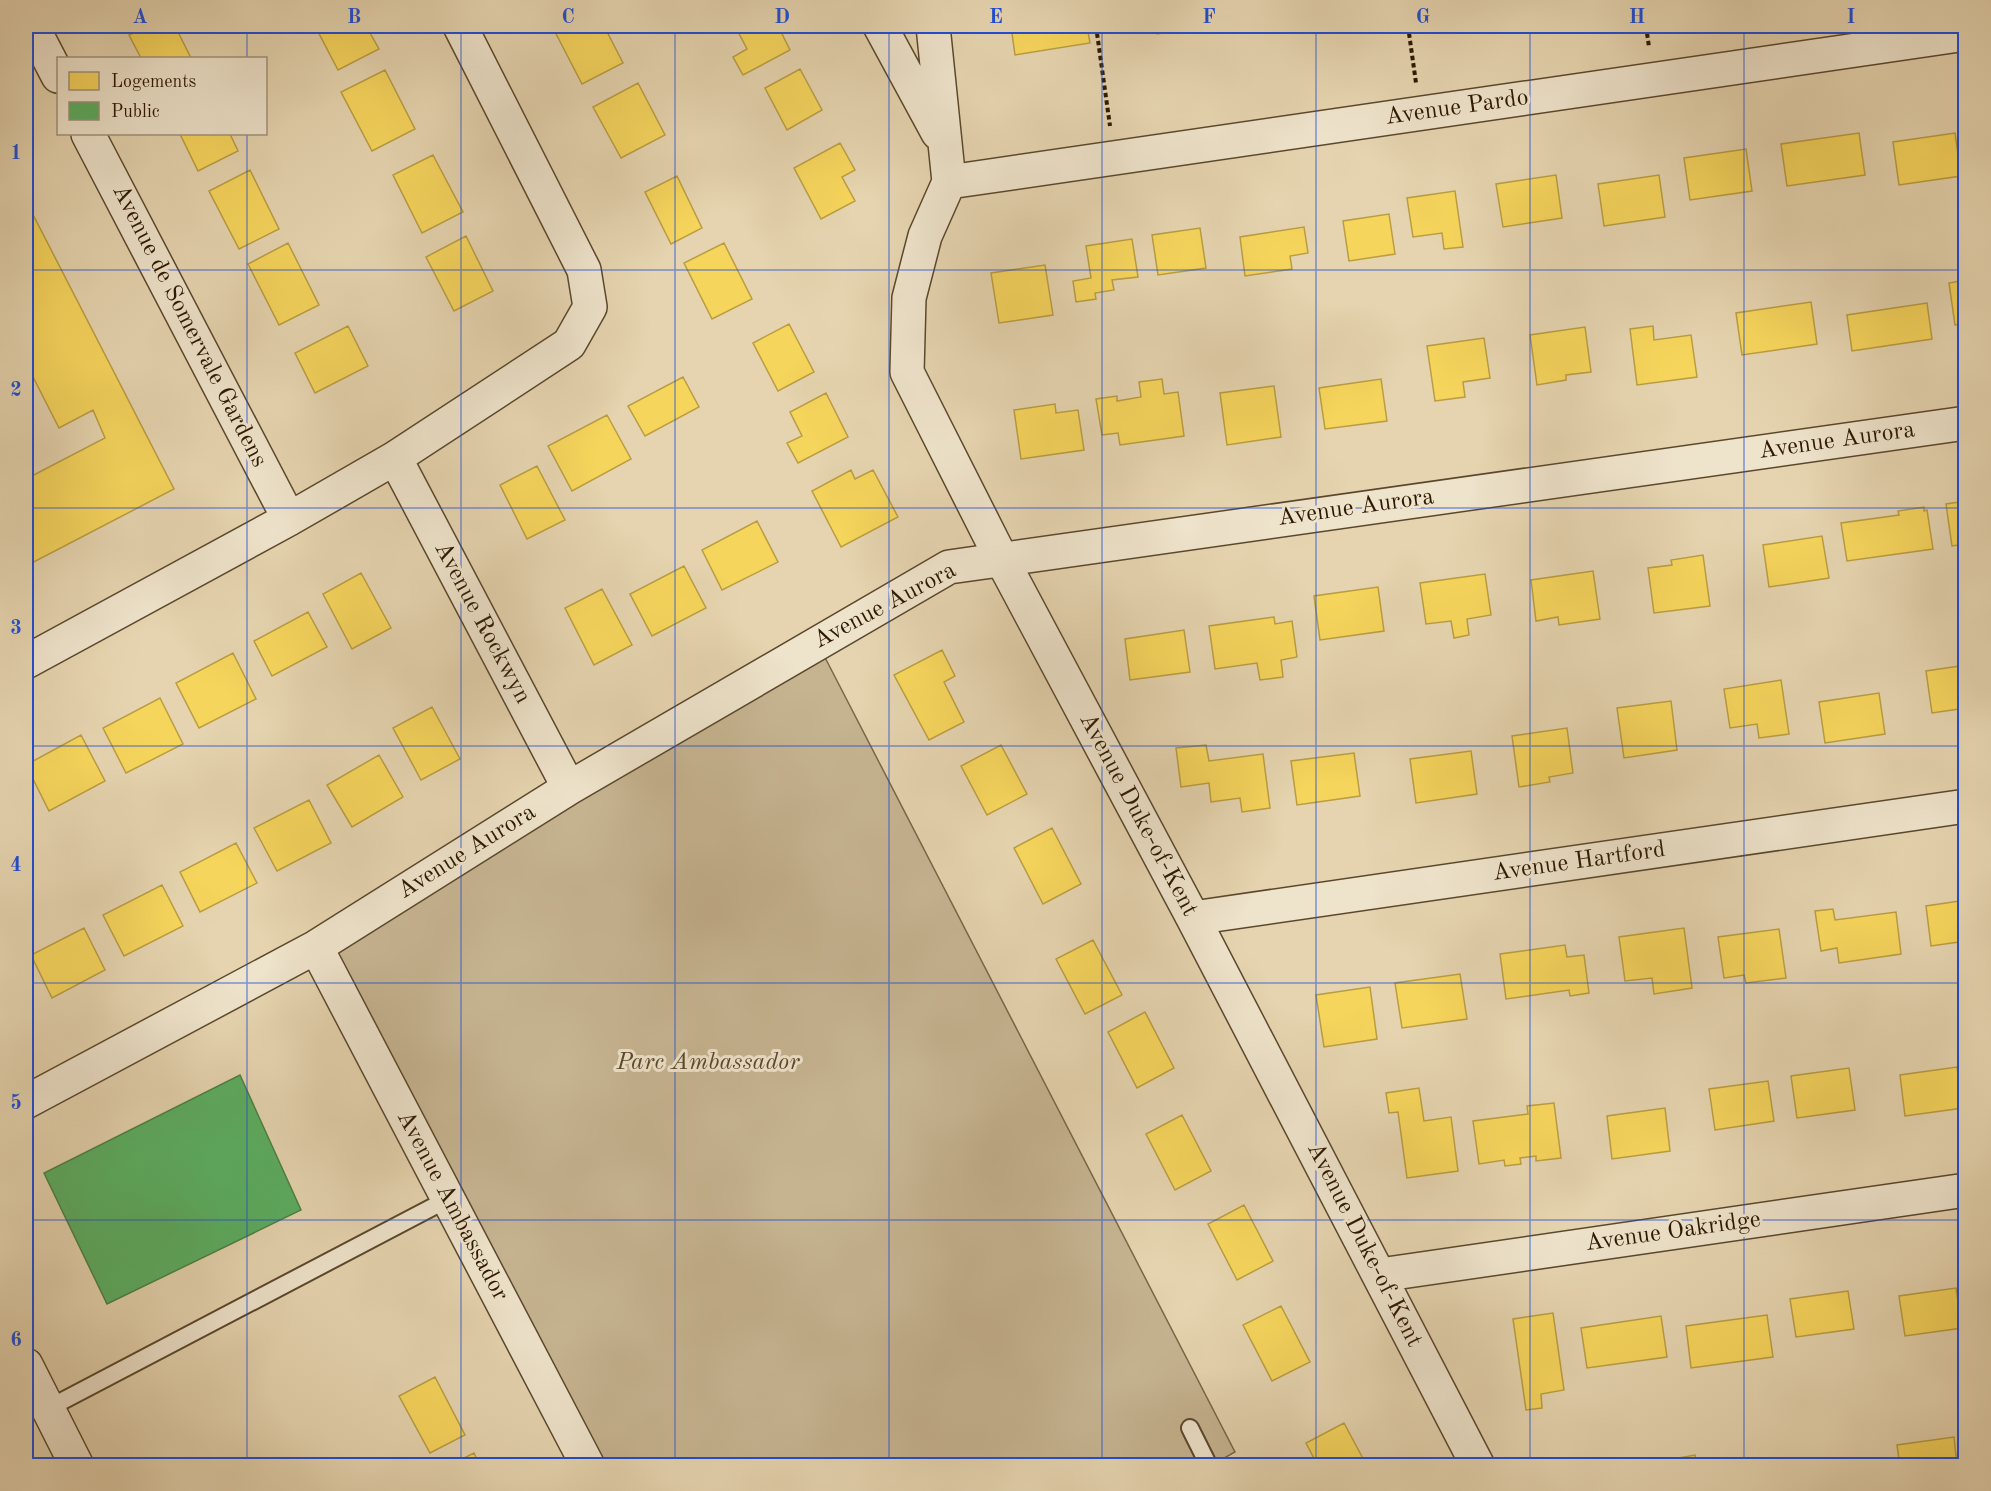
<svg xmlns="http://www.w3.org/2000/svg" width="1991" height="1491" viewBox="0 0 1991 1491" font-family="'Old Standard TT',serif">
	<rect width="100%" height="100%" fill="#e5d4af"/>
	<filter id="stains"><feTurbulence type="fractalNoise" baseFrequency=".00333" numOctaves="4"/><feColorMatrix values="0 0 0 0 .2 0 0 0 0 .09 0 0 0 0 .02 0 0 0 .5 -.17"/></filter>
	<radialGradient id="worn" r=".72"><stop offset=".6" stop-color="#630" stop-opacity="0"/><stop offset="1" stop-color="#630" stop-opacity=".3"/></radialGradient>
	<path fill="#c6b491" stroke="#7a6649" stroke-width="1.5" d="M 817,642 L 1235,1452 L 1210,1466 L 594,1465 L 316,947 Z"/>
	<path fill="#f6d55c" stroke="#ba9d41" stroke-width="1.5" d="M 149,26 L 175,26 L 191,58 L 141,58 L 129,35 Z
		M 315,26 L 366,26 L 379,49 L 338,70 Z
		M 552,26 L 604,26 L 623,63 L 582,84 Z
		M 735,26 L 778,26 L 790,50 L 743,75 L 733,57 L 747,49 Z
		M 1011,26 L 1087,26 L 1090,43 L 1015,55 Z
		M 1156,26 L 1210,26 L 1157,34 Z
		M 800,69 L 822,110 L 787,130 L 765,88 Z
		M 385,70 L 415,129 L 372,151 L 341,92 Z
		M 638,83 L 665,135 L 621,158 L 593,107 Z
		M 1859,133 L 1865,175 L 1787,186 L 1781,144 Z
		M 1955,133 L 1961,176 L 1899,185 L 1893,142 Z
		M 180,134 L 230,134 L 238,151 L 198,171 Z
		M 840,143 L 855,170 L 842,177 L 855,201 L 821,219 L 794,168 Z
		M 1746,149 L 1752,191 L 1690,200 L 1684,158 Z
		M 433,155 L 463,212 L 422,233 L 393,175 Z
		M 250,170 L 279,229 L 239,249 L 209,191 Z
		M 1556,175 L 1562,218 L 1503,227 L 1496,184 Z
		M 1659,175 L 1665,217 L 1604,226 L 1598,184 Z
		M 677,176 L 702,228 L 671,244 L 645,192 Z
		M 1455,191 L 1463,247 L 1444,249 L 1442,233 L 1413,237 L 1407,198 Z
		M 26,201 L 174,489 L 26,566 L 26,479 L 105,438 L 93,410 L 59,428 L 26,363 Z
		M 1389,214 L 1395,254 L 1349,261 L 1343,221 Z
		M 1304,227 L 1308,253 L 1290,256 L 1292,269 L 1245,276 L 1240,237 Z
		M 1200,228 L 1206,268 L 1158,275 L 1152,235 Z
		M 466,236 L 493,291 L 454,311 L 426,257 Z
		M 1132,239 L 1138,277 L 1112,280 L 1114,290 L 1095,293 L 1096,299 L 1076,302 L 1073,281 L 1091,278 L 1086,246 Z
		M 288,243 L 319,305 L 279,325 L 248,264 Z
		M 724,243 L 752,299 L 712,319 L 684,263 Z
		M 1045,265 L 1053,315 L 999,323 L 991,273 Z
		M 1966,280 L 1966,324 L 1955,325 L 1949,283 Z
		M 1811,302 L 1817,344 L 1742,355 L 1736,313 Z
		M 1927,303 L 1932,339 L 1852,351 L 1847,315 Z
		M 789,324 L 814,372 L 778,391 L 753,343 Z
		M 348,326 L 368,366 L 315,393 L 295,353 Z
		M 1653,326 L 1654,340 L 1691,335 L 1697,377 L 1637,385 L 1630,329 Z
		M 1585,327 L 1591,372 L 1566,375 L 1566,380 L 1537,385 L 1530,335 Z
		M 1484,338 L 1490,378 L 1463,382 L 1465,397 L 1435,401 L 1427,346 Z
		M 683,377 L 699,407 L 645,436 L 628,406 Z
		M 1162,379 L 1164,394 L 1178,392 L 1184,436 L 1120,445 L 1118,433 L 1102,435 L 1096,399 L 1117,396 L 1117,401 L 1141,397 L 1139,382 Z
		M 1381,379 L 1387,421 L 1325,429 L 1319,388 Z
		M 1274,386 L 1281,437 L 1227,445 L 1220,393 Z
		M 826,393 L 848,437 L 798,463 L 787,443 L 802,436 L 790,412 Z
		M 1055,404 L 1056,413 L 1078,410 L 1084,450 L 1021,459 L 1014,410 Z
		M 607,415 L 631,459 L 572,491 L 548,446 Z
		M 537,466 L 565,520 L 527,539 L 500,485 Z
		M 851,470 L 855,479 L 873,470 L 898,517 L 841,547 L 812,491 Z
		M 1966,501 L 1966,544 L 1952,546 L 1946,504 Z
		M 1924,507 L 1924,511 L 1927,510 L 1933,549 L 1847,561 L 1841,523 L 1899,515 L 1898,511 Z
		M 757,521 L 778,562 L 722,590 L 702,550 Z
		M 1822,536 L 1829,578 L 1769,587 L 1763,545 Z
		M 1703,555 L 1710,606 L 1654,613 L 1648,568 L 1672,565 L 1671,560 Z
		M 684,566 L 706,608 L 652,636 L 630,594 Z
		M 1593,571 L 1600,619 L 1559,625 L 1558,617 L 1536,621 L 1531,580 Z
		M 361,573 L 391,628 L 352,649 L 323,594 Z
		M 1485,574 L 1491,615 L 1467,619 L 1469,635 L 1454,638 L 1451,621 L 1426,624 L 1420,583 Z
		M 1378,587 L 1384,631 L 1320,640 L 1314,596 Z
		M 602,589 L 632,645 L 594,665 L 565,608 Z
		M 308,612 L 327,647 L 272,676 L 254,641 Z
		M 1274,617 L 1275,624 L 1292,621 L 1297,657 L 1281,660 L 1283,677 L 1260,680 L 1257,663 L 1215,669 L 1209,626 Z
		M 1184,630 L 1190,672 L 1130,680 L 1125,639 Z
		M 942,650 L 955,676 L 944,682 L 964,722 L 929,740 L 894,675 Z
		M 233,653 L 256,699 L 199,728 L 176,683 Z
		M 1966,665 L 1966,708 L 1932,713 L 1926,671 Z
		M 1781,680 L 1789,734 L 1759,738 L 1757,724 L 1730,728 L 1724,689 Z
		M 1879,693 L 1885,734 L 1825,743 L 1819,702 Z
		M 160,698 L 183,744 L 126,773 L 103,728 Z
		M 1671,701 L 1677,750 L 1624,758 L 1617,708 Z
		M 432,707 L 460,759 L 421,780 L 393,728 Z
		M 1567,728 L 1573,773 L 1549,777 L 1550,782 L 1519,787 L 1512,736 Z
		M 81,735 L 105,781 L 49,811 L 26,765 Z
		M 1001,745 L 1027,794 L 987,815 L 961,766 Z
		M 1206,745 L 1209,761 L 1263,754 L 1270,808 L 1242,812 L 1240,798 L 1211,802 L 1209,783 L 1181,787 L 1176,748 Z
		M 1471,751 L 1477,794 L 1416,803 L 1410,759 Z
		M 1354,753 L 1360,796 L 1297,805 L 1291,761 Z
		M 379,755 L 403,797 L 352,827 L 327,785 Z
		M 309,800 L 331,843 L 277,871 L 254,828 Z
		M 1052,828 L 1081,884 L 1043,904 L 1014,848 Z
		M 236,843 L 257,883 L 200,912 L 180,872 Z
		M 162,885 L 183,926 L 124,956 L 103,915 Z
		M 1966,900 L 1966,941 L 1931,946 L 1926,906 Z
		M 1833,909 L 1835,920 L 1896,912 L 1901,954 L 1839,963 L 1837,948 L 1821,951 L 1815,911 Z
		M 84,928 L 105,970 L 52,998 L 31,955 Z
		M 1684,928 L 1692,988 L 1654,994 L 1652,978 L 1625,981 L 1619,937 Z
		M 1779,929 L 1786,978 L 1746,983 L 1744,975 L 1724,978 L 1718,937 Z
		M 1093,940 L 1122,995 L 1085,1014 L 1056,959 Z
		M 1565,945 L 1567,957 L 1584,955 L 1589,993 L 1570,996 L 1569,990 L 1506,999 L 1500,954 Z
		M 1460,974 L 1467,1019 L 1402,1028 L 1395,983 Z
		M 1370,987 L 1377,1039 L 1324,1047 L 1316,995 Z
		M 1145,1012 L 1174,1068 L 1137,1088 L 1108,1032 Z
		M 1957,1067 L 1963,1108 L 1905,1116 L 1900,1075 Z
		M 1849,1068 L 1855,1110 L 1797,1118 L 1791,1076 Z
		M 1768,1081 L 1774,1121 L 1715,1130 L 1709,1089 Z
		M 1419,1088 L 1424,1121 L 1451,1117 L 1458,1171 L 1407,1178 L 1398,1112 L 1389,1113 L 1386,1093 Z
		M 1554,1103 L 1561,1158 L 1536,1161 L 1536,1156 L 1520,1158 L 1521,1164 L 1505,1166 L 1504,1160 L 1479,1164 L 1473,1121 L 1528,1114 L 1527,1106 Z
		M 1665,1108 L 1670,1151 L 1612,1159 L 1607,1116 Z
		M 1182,1115 L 1211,1171 L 1175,1190 L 1146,1134 Z
		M 1244,1205 L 1273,1261 L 1237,1280 L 1208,1224 Z
		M 1956,1288 L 1962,1328 L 1905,1336 L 1899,1296 Z
		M 1848,1291 L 1854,1329 L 1796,1337 L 1790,1299 Z
		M 1281,1306 L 1310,1362 L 1272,1381 L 1243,1325 Z
		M 1553,1313 L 1564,1390 L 1541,1394 L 1542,1408 L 1526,1410 L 1513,1319 Z
		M 1767,1315 L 1773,1357 L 1691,1368 L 1686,1326 Z
		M 1661,1316 L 1667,1357 L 1587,1368 L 1581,1328 Z
		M 435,1377 L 465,1435 L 430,1453 L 399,1396 Z
		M 1344,1423 L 1367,1466 L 1318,1466 L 1306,1443 Z
		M 1954,1437 L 1957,1466 L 1900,1466 L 1897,1445 Z
		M 474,1453 L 480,1466 L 448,1466 Z
		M 1695,1455 L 1697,1466 L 1656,1466 L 1655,1462 Z"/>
	<path fill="#5aae61" stroke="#4c8144" stroke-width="1.5" d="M 240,1075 L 301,1210 L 107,1304 L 44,1173 Z"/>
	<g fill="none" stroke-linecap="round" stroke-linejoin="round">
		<g stroke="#5b482c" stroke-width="20">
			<path id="lane" d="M 47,1409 L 448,1199
				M 1190,1428 L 1209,1466"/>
		</g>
		<g stroke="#5b482c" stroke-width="36">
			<path id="street" d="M 32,26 L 58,76
				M 880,26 L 938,133
				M 933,26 L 949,182 L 925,236 L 909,298 L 907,372 L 1001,558 L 1193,918 L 1478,1466
				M 88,134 L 289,519
				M 949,182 L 1966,34
				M 395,458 L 569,788
				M 26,662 L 289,519 L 395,458 L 569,344 L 590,307 L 584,270 L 460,26
				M 1193,918 L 1966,806
				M 316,947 L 588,1466
				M 26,1102 L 316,947 L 569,788 L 949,567 L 1966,423
				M 1380,1275 L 1966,1190
				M 26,1365 L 77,1466"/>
		</g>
		<path stroke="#2d1901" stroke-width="4" stroke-dasharray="4.5 3" stroke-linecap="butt" d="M 1096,26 L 1110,126
			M 1408,26 L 1416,83
			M 1646,26 L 1649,47"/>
		<use href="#lane" stroke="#eee3cb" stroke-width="16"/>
		<use href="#street" stroke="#eee3cb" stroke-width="33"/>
	</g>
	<path fill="none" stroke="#1d4ed8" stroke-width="1.5" stroke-opacity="0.55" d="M 247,26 L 247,58M 461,26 L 461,1466M 675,26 L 675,1466M 889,26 L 889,1466M 1102,26 L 1102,1466M 1316,26 L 1316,1466M 1530,26 L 1530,1466M 1744,26 L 1744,1466M 247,134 L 247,1466M 26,270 L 1966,270M 26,508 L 1966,508M 26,746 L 1966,746M 26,983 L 1966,983M 26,1220 L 1966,1220"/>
	<g text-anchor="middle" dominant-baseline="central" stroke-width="6" stroke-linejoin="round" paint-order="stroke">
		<g font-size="24" fill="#2d1901" stroke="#eee3cb">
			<text transform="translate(1457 108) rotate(-8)">Avenue Pardo</text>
			<text transform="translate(189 326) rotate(63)">Avenue de Somervale Gardens</text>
			<text transform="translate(1837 441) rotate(-8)">Avenue Aurora</text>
			<text transform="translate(1356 508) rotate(-8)">Avenue Aurora</text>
			<text transform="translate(885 606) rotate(-28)">Avenue Aurora</text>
			<text transform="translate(482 623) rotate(62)">Avenue Rockwyn</text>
			<text transform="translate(1138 815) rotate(62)">Avenue Duke-of-Kent</text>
			<text transform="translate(467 852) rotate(-32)">Avenue Aurora</text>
			<text transform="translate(1579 862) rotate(-8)">Avenue Hartford</text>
			<text transform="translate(452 1206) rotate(62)">Avenue Ambassador</text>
			<text transform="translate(1673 1232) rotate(-8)">Avenue Oakridge</text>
			<text transform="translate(1364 1245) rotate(63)">Avenue Duke-of-Kent</text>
		</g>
		<g font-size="24" font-style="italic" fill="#5b482c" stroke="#eee3cb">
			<text x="708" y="1063">Parc Ambassador</text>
		</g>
	</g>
	<rect width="1991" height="1491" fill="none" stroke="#e5d4af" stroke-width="66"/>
	<rect x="57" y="57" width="210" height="78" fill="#eee3cb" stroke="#a1927a" stroke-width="1.5"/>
	<rect x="69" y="72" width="30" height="18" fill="#f6d55c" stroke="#a1927a" stroke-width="1.5"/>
	<text x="111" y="87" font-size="18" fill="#2d1901">Logements</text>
	<rect x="69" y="102" width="30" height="18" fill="#5aae61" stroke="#a1927a" stroke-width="1.5"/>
	<text x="111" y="117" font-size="18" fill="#2d1901">Public</text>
	<rect x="33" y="33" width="1925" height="1425" fill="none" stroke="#1d4ed8" stroke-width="2"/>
	<g font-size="20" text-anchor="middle" font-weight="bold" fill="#1d4ed8">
		<text x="140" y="23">A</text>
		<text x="354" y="23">B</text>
		<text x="568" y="23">C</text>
		<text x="782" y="23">D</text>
		<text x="996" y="23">E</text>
		<text x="1209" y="23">F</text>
		<text x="1423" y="23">G</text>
		<text x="1637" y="23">H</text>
		<text x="1851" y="23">I</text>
		<text x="16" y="159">1</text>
		<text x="16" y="396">2</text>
		<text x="16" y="634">3</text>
		<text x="16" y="871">4</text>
		<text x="16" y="1109">5</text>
		<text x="16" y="1346">6</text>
	</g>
	<rect width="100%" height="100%" filter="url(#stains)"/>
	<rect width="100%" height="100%" fill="url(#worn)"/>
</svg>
